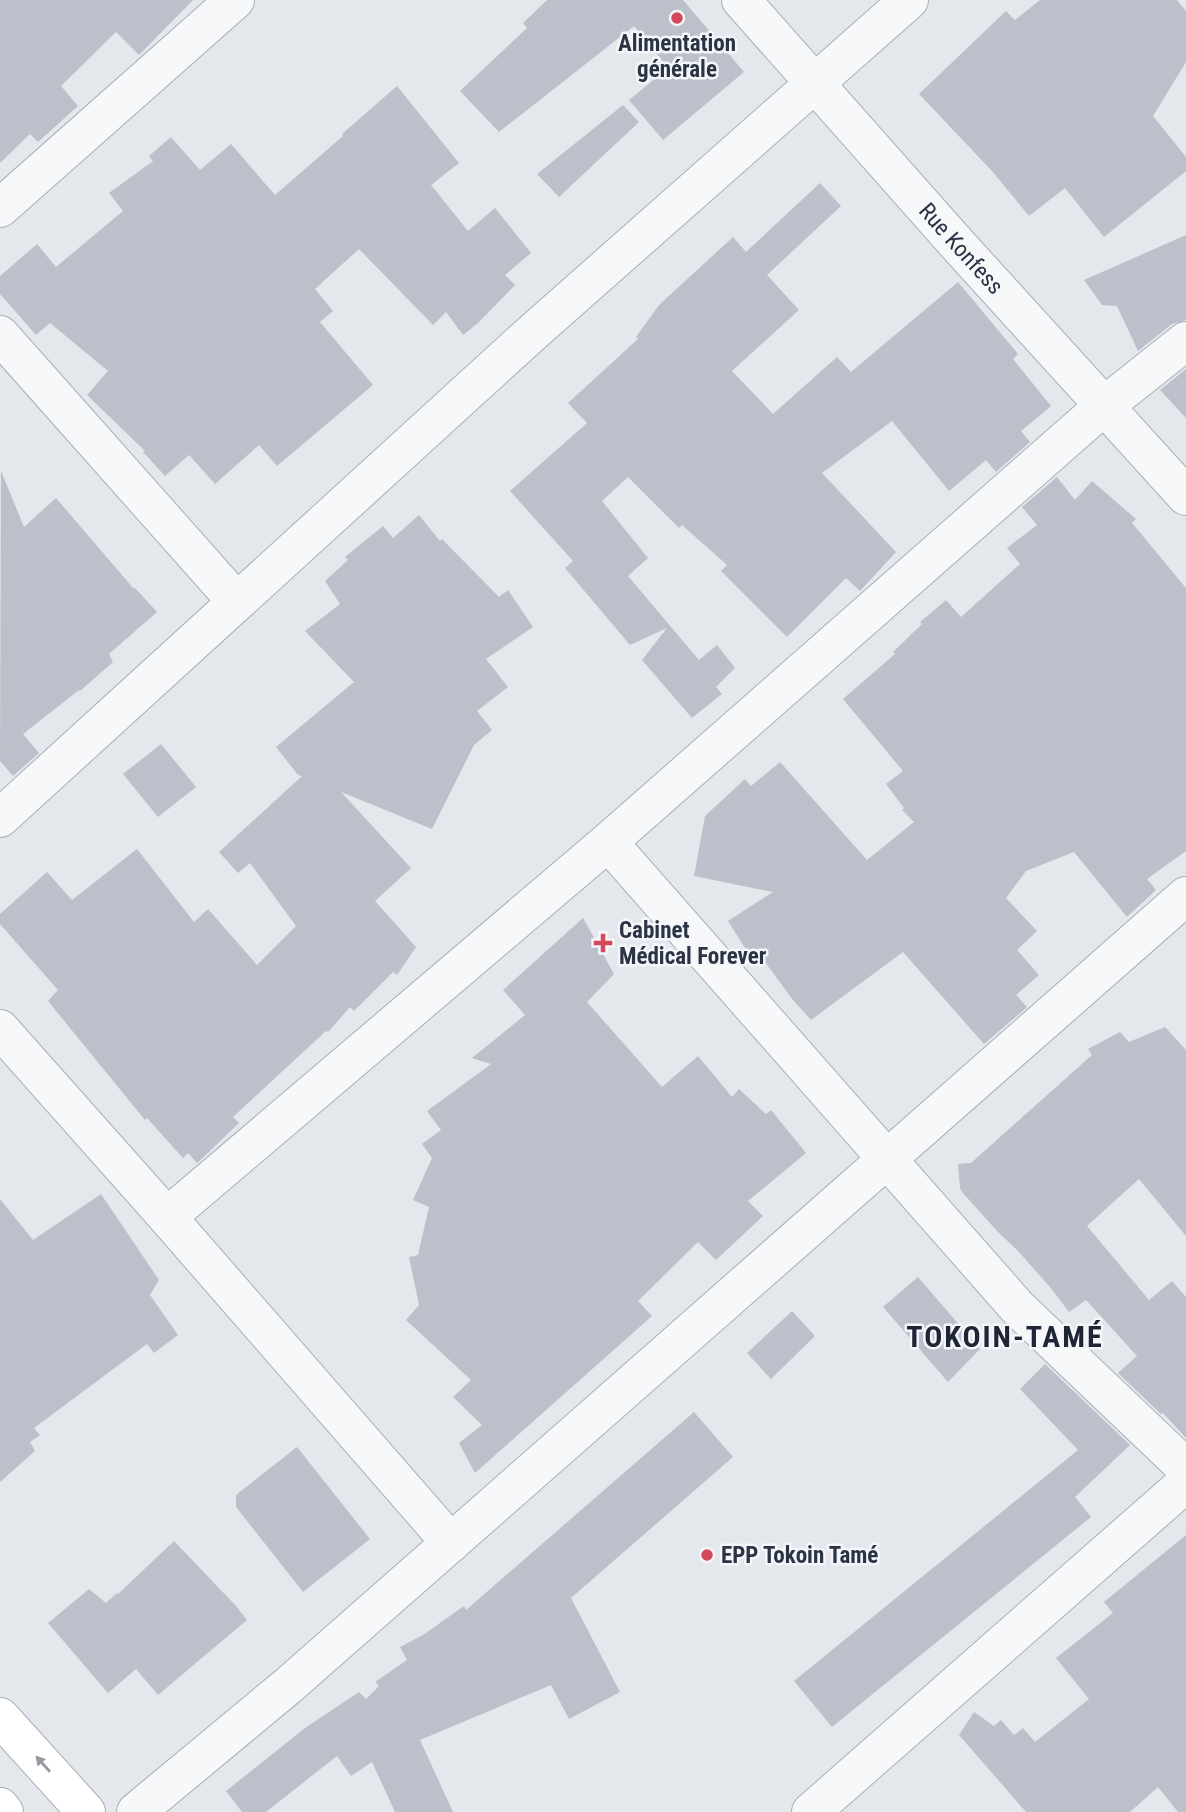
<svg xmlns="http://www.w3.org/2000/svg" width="1186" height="1812" viewBox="0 0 1186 1812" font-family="'Roboto Condensed',sans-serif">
	<rect width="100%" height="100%" fill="#e4e7ec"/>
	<path fill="#bbc0ca" d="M 0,0 L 193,0 L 139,55 L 116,32 L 61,86 L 78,106 L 38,142 L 30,134 L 0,163 Z
		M 547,0 L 683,0 L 744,72 L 663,140 L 629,100 L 668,68 L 634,26 L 499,132 L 460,91 L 527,28 L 523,23 Z
		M 1040,0 L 1177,0 L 1186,11 L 1186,62 L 1153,116 L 1186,157 L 1186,171 L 1104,237 L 1065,188 L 1029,216 L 992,171 L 919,94 L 1006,11 L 1015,20 Z
		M 397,86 L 459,163 L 431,185 L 468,231 L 495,208 L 531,253 L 505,275 L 515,285 L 478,323 L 463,335 L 446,312 L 433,325 L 359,249 L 315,289 L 333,311 L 320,322 L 373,385 L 277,466 L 259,445 L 215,484 L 189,455 L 165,476 L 143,452 L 145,451 L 87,395 L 108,371 L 50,323 L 36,335 L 0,294 L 0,276 L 37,244 L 56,267 L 123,211 L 109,193 L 153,161 L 149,156 L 171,137 L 200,170 L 231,144 L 275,195 L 343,136 L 342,134 Z
		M 623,105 L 639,122 L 559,197 L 537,174 Z
		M 820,183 L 841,206 L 767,275 L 799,310 L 732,371 L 773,414 L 837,357 L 851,372 L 958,282 L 1018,354 L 1013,359 L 1051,406 L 1021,431 L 1030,442 L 996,472 L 986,460 L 949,491 L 892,421 L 822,473 L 896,552 L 860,591 L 846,578 L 787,637 L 721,571 L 727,565 L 682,525 L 679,528 L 628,477 L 602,501 L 648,558 L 628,576 L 699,660 L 717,645 L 735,668 L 716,687 L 722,694 L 692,718 L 642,660 L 667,628 L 630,645 L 565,568 L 573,561 L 510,491 L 587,423 L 568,403 L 638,339 L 636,337 L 659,305 L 733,237 L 746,252 Z
		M 1186,235 L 1186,320 L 1172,324 L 1138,351 L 1117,306 L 1102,305 L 1084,280 Z
		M 1186,369 L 1186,418 L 1160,390 Z
		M 1,471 L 24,527 L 56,498 L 134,589 L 135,588 L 157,612 L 109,654 L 113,662 L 80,691 L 79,690 L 23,734 L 39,753 L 13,776 L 0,761 Z
		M 1057,477 L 1075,500 L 1092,481 L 1136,519 L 1132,523 L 1186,588 L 1186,851 L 1147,879 L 1156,890 L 1127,917 L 1074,852 L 1026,871 L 1006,898 L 1037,931 L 1017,950 L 1039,975 L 1016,995 L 1027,1007 L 984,1044 L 903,952 L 811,1020 L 793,1000 L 759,954 L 752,959 L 728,921 L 773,892 L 694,876 L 705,816 L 745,779 L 751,786 L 780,762 L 867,860 L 914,822 L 902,810 L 904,808 L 886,784 L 903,771 L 843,699 L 895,654 L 893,652 L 922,624 L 920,622 L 946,600 L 961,617 L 1020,564 L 1007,548 L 1037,525 L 1022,507 Z
		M 419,515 L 440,541 L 442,539 L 499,597 L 508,590 L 533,627 L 486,659 L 508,687 L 477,711 L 492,730 L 474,745 L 432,829 L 341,792 L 411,868 L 375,901 L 416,947 L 397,975 L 393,972 L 354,1011 L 350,1007 L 328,1032 L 326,1031 L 233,1117 L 239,1123 L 210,1151 L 197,1163 L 188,1153 L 183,1158 L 147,1118 L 145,1120 L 48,1001 L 58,990 L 0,924 L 0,914 L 47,872 L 72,900 L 137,849 L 194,922 L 208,909 L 257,965 L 296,926 L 250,863 L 238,873 L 219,852 L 302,776 L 298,775 L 276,747 L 354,682 L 305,631 L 340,604 L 325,581 L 348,560 L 345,557 L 383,526 L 393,538 Z
		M 161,744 L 196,787 L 158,817 L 123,774 Z
		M 583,918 L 614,974 L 587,1002 L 662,1087 L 698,1056 L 732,1097 L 739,1089 L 766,1114 L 771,1110 L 806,1153 L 748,1201 L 763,1216 L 716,1260 L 698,1242 L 638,1301 L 652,1316 L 475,1473 L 459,1443 L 482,1425 L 453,1397 L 471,1380 L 406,1320 L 419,1305 L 409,1257 L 418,1255 L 429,1207 L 413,1200 L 432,1158 L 422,1144 L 441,1130 L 427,1111 L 491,1064 L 472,1058 L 525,1015 L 503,990 Z
		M 1165,1027 L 1186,1050 L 1186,1236 L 1139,1179 L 1087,1226 L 1149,1300 L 1172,1281 L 1186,1297 L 1186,1438 L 1163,1413 L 1161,1414 L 1118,1373 L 1137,1356 L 1086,1300 L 1069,1312 L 1050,1287 L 1018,1251 L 997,1231 L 962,1192 L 960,1188 L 958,1164 L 971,1163 L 1092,1055 L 1088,1049 L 1120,1032 L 1129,1042 Z
		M 101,1194 L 159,1280 L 150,1295 L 178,1335 L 154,1353 L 147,1344 L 34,1428 L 40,1435 L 30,1442 L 35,1451 L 0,1482 L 0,1199 L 33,1240 Z
		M 918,1277 L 980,1349 L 948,1382 L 883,1307 Z
		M 792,1311 L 815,1336 L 771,1379 L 747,1353 Z
		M 1045,1364 L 1130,1445 L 1075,1497 L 1091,1517 L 832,1727 L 794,1681 L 1078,1450 L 1020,1389 Z
		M 694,1412 L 733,1457 L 571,1598 L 620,1692 L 569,1719 L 551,1685 L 420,1740 L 453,1812 L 395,1812 L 372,1762 L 351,1776 L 337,1756 L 266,1812 L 242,1812 L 226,1791 L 305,1728 L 359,1692 L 366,1699 L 379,1686 L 375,1682 L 407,1660 L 400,1647 L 423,1635 L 464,1606 L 466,1610 Z
		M 297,1447 L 370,1539 L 303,1592 L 236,1507 L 236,1495 Z
		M 1186,1535 L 1186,1812 L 1178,1812 L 1158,1787 L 1130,1812 L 1026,1812 L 959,1735 L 974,1712 L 994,1726 L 1001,1720 L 1014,1735 L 1023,1728 L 1035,1742 L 1089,1699 L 1056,1658 L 1113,1613 L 1104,1602 Z
		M 174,1541 L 236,1606 L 247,1620 L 158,1695 L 136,1669 L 108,1693 L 48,1623 L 89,1589 L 106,1603 L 117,1593 L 118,1594 Z"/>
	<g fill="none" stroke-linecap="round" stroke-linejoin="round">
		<g stroke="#a9aeb7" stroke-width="40">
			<g id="minor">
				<path id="s1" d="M 741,0 L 958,245 L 1186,496"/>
				<path d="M 0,208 L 235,0"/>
				<path d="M 0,335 L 237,602"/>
				<path d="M 0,818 L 532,333 L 909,0"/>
				<path d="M 608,842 L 1018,1308 L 1186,1468"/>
				<path d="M 0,1029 L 167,1217 L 451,1543"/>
				<path d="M 167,1217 L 608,842 L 1104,406 L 1186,341"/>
				<path d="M 136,1812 L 289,1685 L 1186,896"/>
				<path d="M 811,1812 L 1186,1483"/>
			</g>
		</g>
		<g stroke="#a9aeb7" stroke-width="40">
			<path id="secondary" d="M 0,1717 L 86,1812
				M 0,1807 L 4,1812"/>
		</g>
		<use href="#minor" stroke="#f7f8fa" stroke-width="38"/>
		<use href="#secondary" stroke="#fff" stroke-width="38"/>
	</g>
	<defs><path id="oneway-solid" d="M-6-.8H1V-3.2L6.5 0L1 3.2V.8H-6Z" transform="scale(1.75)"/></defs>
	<use fill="#959aa2" href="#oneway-solid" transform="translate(43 1764) rotate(-132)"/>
	<g fill="#d1495b" stroke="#f4f6f9" stroke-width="2.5">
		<circle cx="677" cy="18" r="7"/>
		<path d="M599.5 932.5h7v7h7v7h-7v7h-7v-7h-7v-7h7z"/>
		<circle cx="707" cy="1555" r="7"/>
	</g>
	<g text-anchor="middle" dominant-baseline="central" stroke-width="5" stroke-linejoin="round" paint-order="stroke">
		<g font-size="23" font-weight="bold" fill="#2b3445" stroke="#f4f6f9" text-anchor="start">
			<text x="677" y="43" text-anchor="middle">Alimentation<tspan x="677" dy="26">générale</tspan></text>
			<text x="619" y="930">Cabinet<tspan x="619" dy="26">Médical Forever</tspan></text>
			<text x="721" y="1555">EPP Tokoin Tamé</text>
		</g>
		<g font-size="23" fill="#2b3445" stroke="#f4f6f9">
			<text stroke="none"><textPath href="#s1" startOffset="332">Rue Konfess</textPath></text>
		</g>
		<g font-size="30" font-weight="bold" letter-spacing="2" fill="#1d2536" stroke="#f4f6f9">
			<text x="1005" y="1336">TOKOIN-TAMÉ</text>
		</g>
	</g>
</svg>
